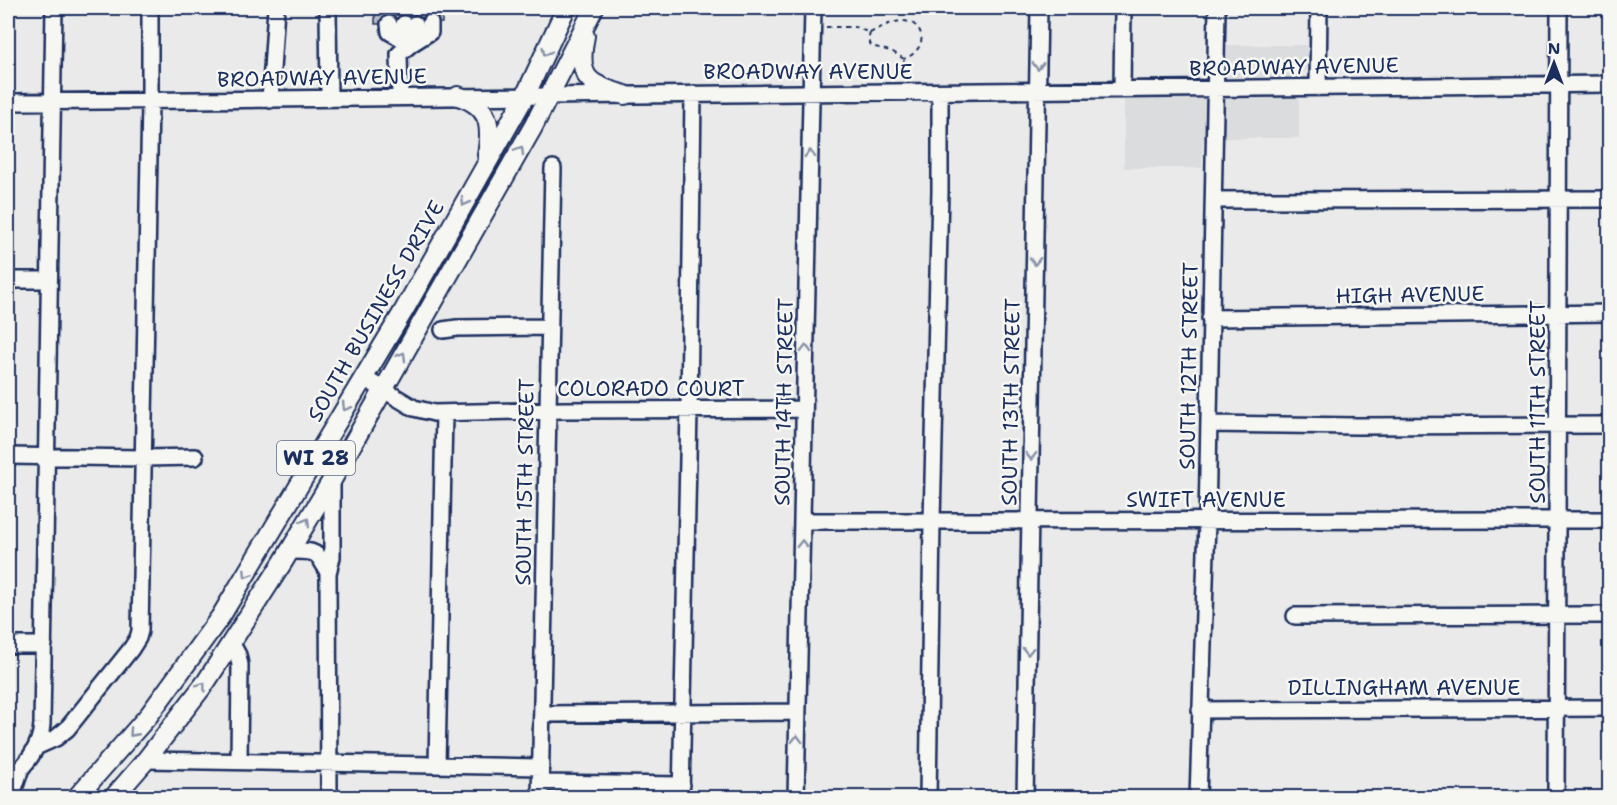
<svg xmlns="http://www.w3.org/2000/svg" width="1617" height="805" viewBox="0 0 1617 805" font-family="'Shantell Sans',sans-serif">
	<rect width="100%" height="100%" fill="#e9eae9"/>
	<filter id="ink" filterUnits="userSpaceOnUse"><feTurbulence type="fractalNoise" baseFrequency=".0167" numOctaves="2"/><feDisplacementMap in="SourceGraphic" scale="12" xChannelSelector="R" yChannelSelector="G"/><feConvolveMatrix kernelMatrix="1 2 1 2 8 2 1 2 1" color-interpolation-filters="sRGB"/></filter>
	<g filter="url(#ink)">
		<path fill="#dadcde" d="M 1226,45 L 1307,45 L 1307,68 L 1303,73 L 1299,75 L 1299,138 L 1203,138 L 1202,168 L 1124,168 L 1124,99 L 1225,97 Z"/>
		<path fill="#b6bbc6" stroke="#1b2f5e" stroke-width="1.5" d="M 375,8 L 442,8 L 442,23 L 375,24 Z"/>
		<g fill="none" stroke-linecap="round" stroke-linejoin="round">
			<path stroke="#c0c5cd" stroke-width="15" stroke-dasharray="15 8" stroke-linecap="butt" d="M 389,8 L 389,24
				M 404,8 L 404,24
				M 415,8 L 415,24
				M 429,8 L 430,23"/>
			<g stroke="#1b2f5e" stroke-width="20">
				<path id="minor" d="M 328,8 L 329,99
					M 389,24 L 390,32 L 411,44 L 399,54 L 400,97
					M 404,24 L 405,33 L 411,44
					M 411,44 L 430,32 L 430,23
					M 411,44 L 415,34 L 415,24
					M 1318,88 L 1319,8
					M 1122,90 L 1123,8
					M 270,100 L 276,8
					M 8,102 L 1610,84
					M 1214,200 L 1610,199
					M 8,280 L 49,280
					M 1210,318 L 1610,313
					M 443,330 L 457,328 L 549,327
					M 364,378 L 414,408 L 434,413 L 564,410 L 804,409
					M 1209,424 L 1357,426 L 1610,425
					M 8,456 L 143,458 L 195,457
					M 802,521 L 1610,520
					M 288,551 C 314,551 317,549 328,573
					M 1295,616 L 1610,615
					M 231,642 L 238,655 L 240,665 L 239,762
					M 8,645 L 44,645
					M 1200,710 L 1610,708
					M 542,714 L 798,712
					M 36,747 L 56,738 L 67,729 L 131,649 L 138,638 L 140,631 L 150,102 L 150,8
					M 146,760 L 541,767
					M 437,765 L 444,413
					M 8,781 C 25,766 41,748 42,724 L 54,8
					M 541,783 L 682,785
					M 11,798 L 20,771
					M 329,798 L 328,573 L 332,557 L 332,480
					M 540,798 L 553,168
					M 681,798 L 689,410 L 693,94
					M 796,798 L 813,8
					M 928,798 L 932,521 L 940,191 L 940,92
					M 1025,798 L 1039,8
					M 1198,798 L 1207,521 L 1217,8
					M 1556,798 L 1559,8"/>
			</g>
			<g stroke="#1b2f5e" stroke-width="22">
				<path id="major" d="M 585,36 C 577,77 586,84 625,95
					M 458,96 C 490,106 492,125 487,155
					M 76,798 L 149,715 L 221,616 L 403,312 L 525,96 L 566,8
					M 113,798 L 146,760 L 206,682 L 283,562 L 332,480 L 533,127 L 594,8"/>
			</g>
			<path stroke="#1b2f5e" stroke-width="2" stroke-dasharray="4.5 4.5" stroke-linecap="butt" d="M 826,27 L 855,27 L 870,33
				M 870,33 C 880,28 890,22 902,21 C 919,21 928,38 916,51 C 913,55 908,57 904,59
				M 870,33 L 868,41 L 872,46 L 893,52 L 904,59
				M 904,74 L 904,59"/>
			<use href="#minor" stroke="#f6f6f2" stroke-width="15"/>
			<use href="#major" stroke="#f6f6f2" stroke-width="18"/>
		</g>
		<defs><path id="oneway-chevron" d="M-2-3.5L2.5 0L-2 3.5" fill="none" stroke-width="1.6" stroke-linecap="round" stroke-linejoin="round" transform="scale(1.5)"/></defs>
		<g stroke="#8892a8">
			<use href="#oneway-chevron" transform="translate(546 52) rotate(115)"/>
			<use href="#oneway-chevron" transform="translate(1038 66) rotate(91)"/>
			<use href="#oneway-chevron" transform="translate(520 150) rotate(-60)"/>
			<use href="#oneway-chevron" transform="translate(810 154) rotate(-89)"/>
			<use href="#oneway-chevron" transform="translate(465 202) rotate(119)"/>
			<use href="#oneway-chevron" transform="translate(1035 261) rotate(91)"/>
			<use href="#oneway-chevron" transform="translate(806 349) rotate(-89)"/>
			<use href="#oneway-chevron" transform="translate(402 356) rotate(-60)"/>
			<use href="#oneway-chevron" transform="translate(346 407) rotate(121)"/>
			<use href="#oneway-chevron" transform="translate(1031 456) rotate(91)"/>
			<use href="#oneway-chevron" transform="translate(306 522) rotate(-59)"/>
			<use href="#oneway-chevron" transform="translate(802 544) rotate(-89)"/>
			<use href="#oneway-chevron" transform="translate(247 574) rotate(122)"/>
			<use href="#oneway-chevron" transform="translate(1028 651) rotate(91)"/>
			<use href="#oneway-chevron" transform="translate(202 686) rotate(-54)"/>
			<use href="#oneway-chevron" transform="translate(133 733) rotate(132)"/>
			<use href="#oneway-chevron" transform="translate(797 739) rotate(-89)"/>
		</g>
	</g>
	<g text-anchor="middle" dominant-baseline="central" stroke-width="5" stroke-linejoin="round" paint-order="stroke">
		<rect fill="#f6f6f2" stroke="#5d6b8a" stroke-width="1.5" x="277" y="441" width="78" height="34" rx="4.5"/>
		<g font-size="20" font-weight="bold" fill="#1b2f5e">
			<text x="316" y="458">WI 28</text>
		</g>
		<g font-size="21" fill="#1b2f5e" stroke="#f6f6f2">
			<text transform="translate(1294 67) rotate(-1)">BROADWAY AVENUE</text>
			<text x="808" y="72">BROADWAY AVENUE</text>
			<text transform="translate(322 78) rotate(-1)">BROADWAY AVENUE</text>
			<text transform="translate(1410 295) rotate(-1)">HIGH AVENUE</text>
			<text transform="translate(376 311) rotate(-60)">SOUTH BUSINESS DRIVE</text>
			<text transform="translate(1189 366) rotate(-89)">SOUTH 12TH STREET</text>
			<text x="651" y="389">COLORADO COURT</text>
			<text transform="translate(784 402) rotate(-89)">SOUTH 14TH STREET</text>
			<text transform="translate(1011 402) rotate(-89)">SOUTH 13TH STREET</text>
			<text transform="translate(1538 402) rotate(-90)">SOUTH 11TH STREET</text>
			<text transform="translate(525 482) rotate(-89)">SOUTH 15TH STREET</text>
			<text x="1206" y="500">SWIFT AVENUE</text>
			<text x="1404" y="688">DILLINGHAM AVENUE</text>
		</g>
	</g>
	<rect width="1617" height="805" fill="none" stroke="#f6f6f2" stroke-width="30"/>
	<rect x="15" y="15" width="1587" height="775" fill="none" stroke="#1b2f5e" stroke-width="2" filter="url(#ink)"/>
	<g transform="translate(1554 63)" stroke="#f6f6f2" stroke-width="4.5" paint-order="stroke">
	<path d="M0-4.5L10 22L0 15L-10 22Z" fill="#1b2f5e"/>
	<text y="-9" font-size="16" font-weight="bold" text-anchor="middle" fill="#1b2f5e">N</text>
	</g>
</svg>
